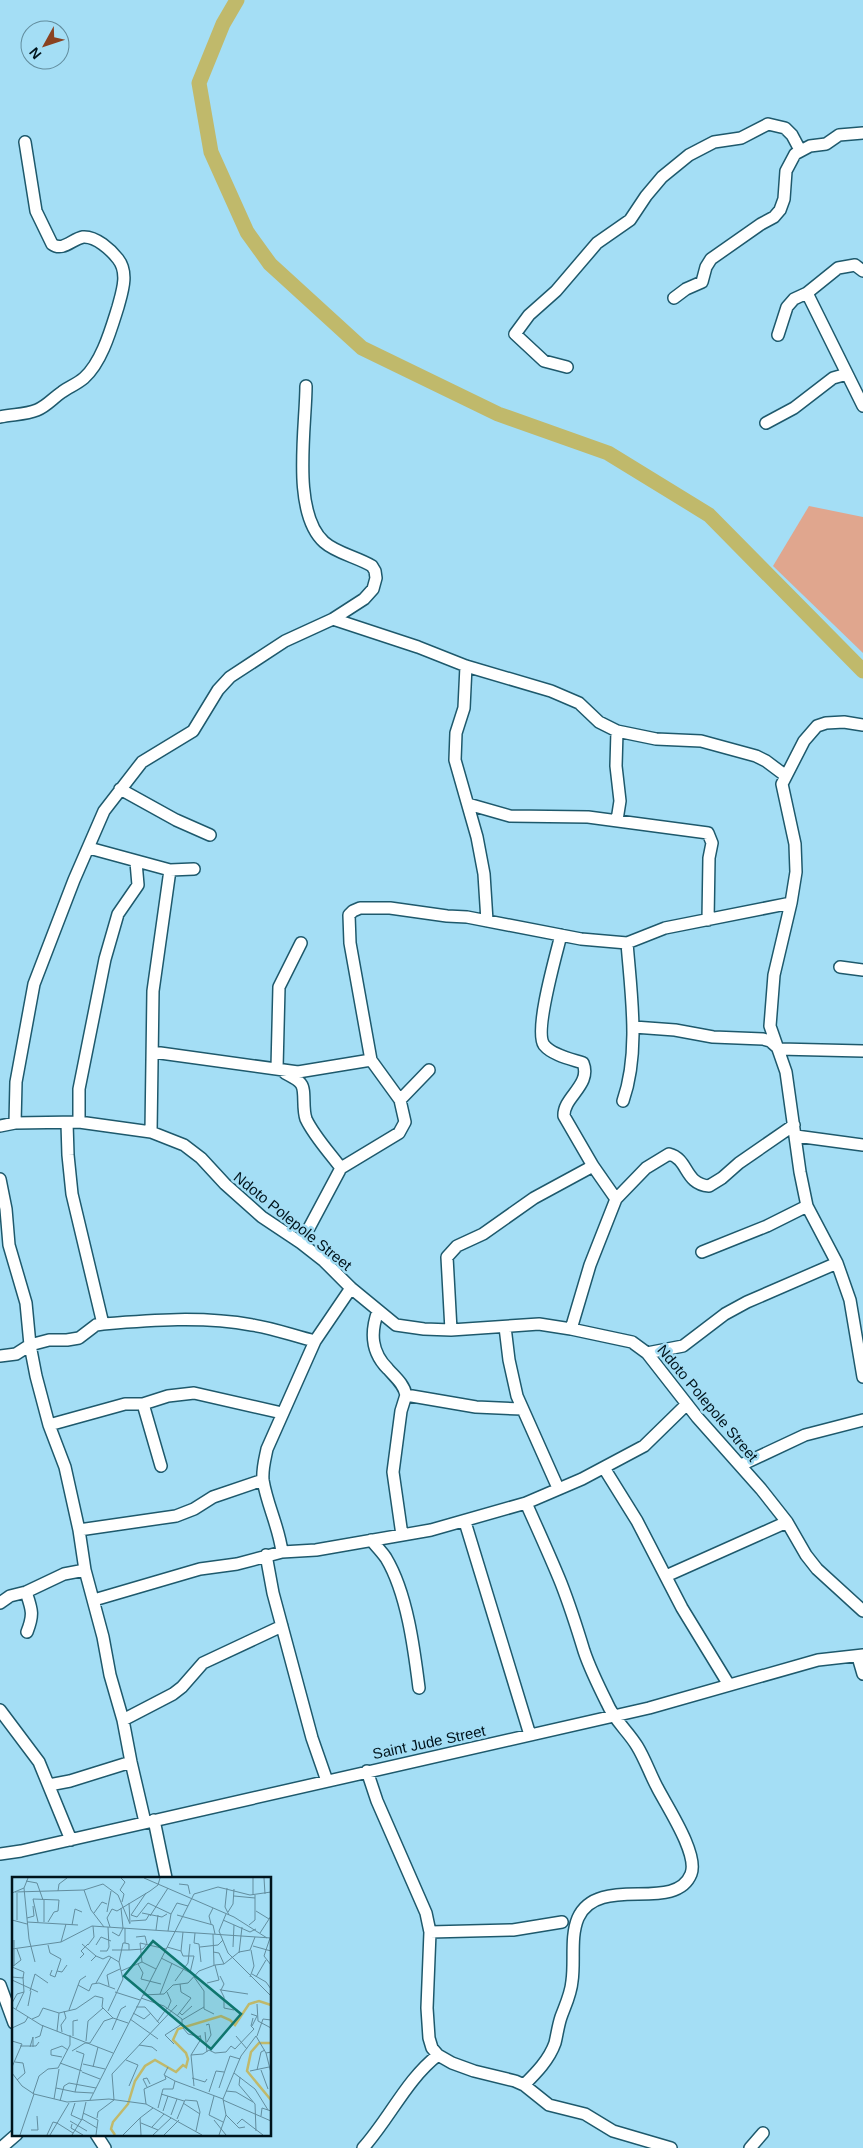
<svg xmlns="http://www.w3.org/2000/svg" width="863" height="2148" viewBox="0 0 863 2148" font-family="Helvetica,sans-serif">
	<rect width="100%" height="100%" fill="#a4def5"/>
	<path fill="#e0a68e" d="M 809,506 L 863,517 L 863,653 L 773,566 Z"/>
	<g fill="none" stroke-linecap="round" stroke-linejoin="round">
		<path stroke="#c0b96b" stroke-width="15" d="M 237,0 L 223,24 L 199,83 L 211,152 L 247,232 L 270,264 L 362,348 L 498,414 L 608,453 L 709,515 L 863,671"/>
		<g stroke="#1e596c" stroke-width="14">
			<path id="minor" d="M 807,293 L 863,406
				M 674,298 L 686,289 L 702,282 L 706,267 L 711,259 L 761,224 L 774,217 L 780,210 L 784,199 L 786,171 L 795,154 L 810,146 L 826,144 L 839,135 L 863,133
				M 778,335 L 787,307 L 794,299 L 807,293 L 838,268 L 855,265 L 863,271
				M 567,367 L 544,361 L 515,334 L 529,315 L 556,291 L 597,243 L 630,220 L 646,196 L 662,177 L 689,155 L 714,142 L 741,138 L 768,124 L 785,128 L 792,135 L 800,150
				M 0,417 C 12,414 25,415 37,410 C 47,406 53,398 62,392 C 69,387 77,384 84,378 C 102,362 111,329 118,307 C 122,292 129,273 118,259 C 111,250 96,236 83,237 C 72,239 63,252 52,244 L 36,211 L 25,142
				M 766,423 L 794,408 L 833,378 L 847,374
				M 333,619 L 418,647 L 466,666 L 551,691 L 579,703 L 599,722 L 617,731 L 656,739 L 701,741 L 756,756 L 766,761 L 786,776
				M 466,666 L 464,708 L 456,733 L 455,760 L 477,837 L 484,874 L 487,921
				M 863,725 L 844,722 L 826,723 L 817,726 L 804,741 L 782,784 L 795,844 L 796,872 L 791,903 L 774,975 L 770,1026 L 786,1072 L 800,1172 L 807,1206 L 837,1263 L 850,1300 L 863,1377
				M 617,731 L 616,766 L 620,801 L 617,820
				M 120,789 L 176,820 L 210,835
				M 468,804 L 510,816 L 588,817 L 708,833 L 712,843 L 709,858 L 708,920
				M 89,848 L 170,870 L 194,869
				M 561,935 C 556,955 534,1031 544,1045 C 552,1055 571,1059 583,1063 C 592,1085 563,1097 564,1116 L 593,1166 L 616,1199
				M 840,967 L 863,970
				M 634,1027 L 675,1030 L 713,1037 L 763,1039 L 770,1041 L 779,1049 L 863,1051
				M 153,1052 L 298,1072 L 371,1060
				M 277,1068 L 279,987 L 301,943
				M 285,1073 C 290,1076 298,1079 301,1084 C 306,1090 302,1108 306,1119 C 314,1136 329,1152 341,1168
				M 400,1100 L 429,1070
				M 623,1101 C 640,1052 631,994 627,943
				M 79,1122 L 79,1089 L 105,959 L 118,914 L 138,885 L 136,862
				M 15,1123 L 16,1082 L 34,984 L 74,880 L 104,811 L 142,762 L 193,731 L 218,690 L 230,677 L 285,641 L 333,619 L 364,599 L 373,589 L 376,578 L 375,571 L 372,566 C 357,557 336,553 324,542 C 291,512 306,427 306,386
				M 67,1123 L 68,1155 L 72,1194 L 103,1324
				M 0,1126 L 15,1123 L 79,1122 L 151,1132 L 184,1145 L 201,1158 L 225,1184 L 262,1217 L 301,1243 L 324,1261 L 351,1288 L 396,1325 L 424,1329 L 451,1330 L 539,1324 L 571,1329 L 632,1342 L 647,1353 L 697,1417 L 761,1489 L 787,1522 L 806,1555 L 817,1569 L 863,1611
				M 151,1132 L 153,991 L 170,870
				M 796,1136 L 863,1145
				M 0,1179 L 6,1209 L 9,1245 L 26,1303 L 30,1345 L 36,1376 L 49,1425 L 65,1467 L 79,1530 L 85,1570 L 103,1637 L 110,1675 L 123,1720 L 131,1762 L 145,1822
				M 301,1243 L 341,1168 L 399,1133 L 405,1122 L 400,1100 L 371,1060 L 350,943 L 349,915 L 353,911 L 360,908 L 390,908 L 447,916 L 467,917 L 581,939 L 627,943 L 665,928 L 791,903
				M 702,1252 L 767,1226 L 807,1206
				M 378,1311 C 370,1333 371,1352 388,1369 C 395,1377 404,1384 406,1395 L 401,1411 L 393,1472 L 402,1535
				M 505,1327 L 509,1360 L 517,1396 L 558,1488
				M 571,1329 L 590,1265 L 616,1199 L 646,1168 L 669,1154 C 689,1159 684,1184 709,1186 L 722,1178 L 739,1163 L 794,1125
				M 451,1330 L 447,1257 L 457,1246 L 483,1234 L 534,1198 L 593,1166
				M 647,1353 L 683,1346 L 725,1314 L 747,1302 L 837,1263
				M 0,1356 L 16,1354 L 30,1345 L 49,1340 L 67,1340 L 79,1338 L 96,1325 L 103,1324 C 152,1320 203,1316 252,1325 C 273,1328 294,1336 315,1341
				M 406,1395 L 476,1407 L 522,1409
				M 143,1404 L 161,1466
				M 49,1425 L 125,1404 L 143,1404 L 168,1396 L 194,1393 L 282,1413
				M 741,1465 L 805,1435 L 863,1420
				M 604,1468 L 637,1521 L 682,1608 L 729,1685
				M 465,1522 L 530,1735
				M 79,1530 L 176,1516 L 194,1509 L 213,1497 L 263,1480
				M 371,1540 C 376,1546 382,1552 386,1558 C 407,1593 414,1648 419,1688
				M 282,1552 C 279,1527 267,1505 263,1480 C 262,1469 265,1459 267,1449 L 315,1341 L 351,1288
				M 266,1555 L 273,1593 L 312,1738 L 327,1781
				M 666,1576 L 787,1522
				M 26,1592 C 32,1610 34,1614 27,1632
				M 94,1600 L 200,1569 L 237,1564 L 282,1552 L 316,1550 L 431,1530 L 526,1503 L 582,1479 L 644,1446 L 687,1404
				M 0,1603 L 10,1596 L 26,1592 L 64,1574 L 85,1570
				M 858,1657 L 863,1674
				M 0,1710 L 39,1762 L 71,1840
				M 123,1720 L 173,1694 L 182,1687 L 203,1663 L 282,1626
				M 367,1771 L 377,1801 L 426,1913 L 430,1932 L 427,2008 L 429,2038 L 432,2048 L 438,2055 L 452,2063 L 474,2071 L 515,2081 L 524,2085 L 549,2105 L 585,2114 L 613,2131 L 671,2148
				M 49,1785 L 70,1781 L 131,1762
				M 154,1820 L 166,1878
				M 0,1854 L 21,1851 L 649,1708 L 818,1660 L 863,1655
				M 430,1932 L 513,1930 L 562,1922
				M 0,1985 L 14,2023
				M 524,2085 C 536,2073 549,2060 555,2043 C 557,2035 558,2026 561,2017 C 565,2006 571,1994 572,1981 C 575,1961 570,1937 578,1918 C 598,1873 675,1914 691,1874 C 699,1854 666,1805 657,1787 C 650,1774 645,1759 637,1746 C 628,1731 614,1720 607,1703 C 599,1687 590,1669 584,1651 C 577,1628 570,1606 561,1583 C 550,1556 538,1530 526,1503
				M 96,2134 L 105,2148
				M 1,2148 L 17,2134
				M 363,2148 C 390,2118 406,2080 438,2055
				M 750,2148 L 763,2133"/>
		</g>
		<use href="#minor" stroke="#fff" stroke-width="11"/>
	</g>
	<g text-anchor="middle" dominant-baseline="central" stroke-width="5" stroke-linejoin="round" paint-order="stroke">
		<g font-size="15" fill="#00141c" stroke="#a4def5">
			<text transform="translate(293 1221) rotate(39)">Ndoto Polepole Street</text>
			<text transform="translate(708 1403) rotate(50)">Ndoto Polepole Street</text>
			<text transform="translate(429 1742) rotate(-12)">Saint Jude Street</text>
		</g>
	</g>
	<g transform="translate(12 1877)">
		<rect width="259" height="259" fill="#a4def5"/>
		<path fill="none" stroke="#c0b96b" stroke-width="2.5" d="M 259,166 L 247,166 L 239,175 L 235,194 L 259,223M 103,258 L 99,252 L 101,245 L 116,227 L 123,204 L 133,189 L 143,183 L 164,195 L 171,188 L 174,190 L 176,182 L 174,176 L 161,163 L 166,152 L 209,139 L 218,143 L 223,148 L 237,127 L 247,124 L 259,128"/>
		<path fill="none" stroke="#628d9e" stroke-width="1" d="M 109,1 L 113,5 L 108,13 L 112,17 L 110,25M 132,1 L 222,40 L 255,61M 252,1 L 253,17M 14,4 L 25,6 L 31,23M 167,7 L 176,8 L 178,17M 12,11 L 17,62 L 23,85M 215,11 L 213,30 L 217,38M 72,13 L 79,33 L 92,50M 46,14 L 47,7 L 55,1M 3,15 L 72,13 L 91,7 L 106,18 L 118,47M 0,16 L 12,11 L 16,1M 241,18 L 241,1M 222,19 L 243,21M 117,26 L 118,46M 109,31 L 111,51M 244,34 L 257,42M 95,35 L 99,14M 216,35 L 221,27 L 222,12M 82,36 L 90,25 L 95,27M 130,36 L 150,40 L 155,37M 159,37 L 165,26 L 176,29M 214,37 L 207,54 L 216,76 L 258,118M 119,38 L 125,40 L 136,26 L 159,37 L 156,54M 119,38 L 134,16M 165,38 L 201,48 L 203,57M 138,39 L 156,11M 15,41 L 22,39 L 21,29M 0,43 L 15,47M 5,43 L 5,16M 211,43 L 238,55 L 244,52M 119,44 L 134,43 L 137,38M 15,45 L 66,48M 26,45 L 21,22 L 47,23 L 46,34 L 42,35 L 36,45M 32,45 L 32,23M 199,47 L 197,39 L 201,31M 60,48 L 63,32 L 70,35M 237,48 L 243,43 L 243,18M 98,50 L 95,41 L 100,32 L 105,34 L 138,14 L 146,8 L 148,1M 113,51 L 113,66 L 117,67 L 117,73 L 131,72 L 135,67M 144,53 L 146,38M 100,55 L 107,59 L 111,51M 183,56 L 182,66 L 187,67 L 189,85M 248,56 L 259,39M 201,57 L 202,88M 124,60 L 133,59 L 135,67M 258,61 L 252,79 L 259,88M 49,65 L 54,47M 70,67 L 84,79M 36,68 L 38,76 L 49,82 L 45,94 L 50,95 L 55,88M 76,68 L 82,60 L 81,49M 84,68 L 89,60 L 99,64M 241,69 L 259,74M 155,70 L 169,74 L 171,55M 188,70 L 206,68 L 211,63M 221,70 L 222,48M 0,72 L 49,65 L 80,49 L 259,61M 100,73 L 117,73M 88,74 L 95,74 L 97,70 L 96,50M 169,74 L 171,79 L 182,79 L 178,96M 201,75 L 207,76 L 212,87M 227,76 L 230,50M 68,81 L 72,77 L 69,74 L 76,67M 149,81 L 183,98M 79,84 L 84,79 L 91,82 L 97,79 L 107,85 L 111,102 L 96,134M 107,85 L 111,66 L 113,66M 130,85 L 128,66 L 154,72M 126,87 L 131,96 L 129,102 L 149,107M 203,88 L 212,87 L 227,75 L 238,73 L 243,60M 2,89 L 2,63M 0,90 L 9,83 L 5,72M 40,93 L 38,98 L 43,100 L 45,94M 109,94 L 130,85 L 144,92M 240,97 L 254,105 L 259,112M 208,99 L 212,107 L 209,113 L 236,117M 0,100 L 11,101 L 12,95 L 0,90M 182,100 L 192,114 L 192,132 L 202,137M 238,100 L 242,89 L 239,73M 244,100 L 254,83M 0,103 L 26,115M 163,104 L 176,86 L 178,67M 84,106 L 99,80M 66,108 L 77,114 L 80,107 L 87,106 L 103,112M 97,109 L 95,98 L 108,92M 208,112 L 212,120 L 212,131 L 222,133M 18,114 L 23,97 L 36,106M 103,115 L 128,123M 155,115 L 159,124 L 156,131M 148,117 L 160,86M 131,118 L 152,117 L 161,108 L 176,106 L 187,94 L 203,88 L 207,103 L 195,106M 129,121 L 152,129 L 170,142 L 170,147 L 153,158 L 162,167M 0,126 L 5,117 L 12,115M 245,127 L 246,144 L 259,151M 16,129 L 19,114M 0,130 L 29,148 L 101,176M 124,130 L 133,130 L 147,146M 4,132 L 12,115 L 11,100M 57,133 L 68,103 L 74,99M 167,135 L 170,138 L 180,129M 121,136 L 132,142 L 139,136M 239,137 L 245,139 L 240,149M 165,139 L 179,121 L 169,115 L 168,107M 20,142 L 27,139 L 31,131 L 47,136M 118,142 L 146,162M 170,143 L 192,130M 145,145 L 155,131M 194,148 L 197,147 L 199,158 L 195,165M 0,151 L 13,145 L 16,140M 171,151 L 176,157 L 189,160M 100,153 L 109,132 L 114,129M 45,154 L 47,136 L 64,132 L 83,119 L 91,121 L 90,130 L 101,141 L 116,146M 50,155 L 49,148 L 54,141 L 52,134M 193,155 L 195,175M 61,159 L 61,144 L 66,143M 224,159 L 235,172M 245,159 L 251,142 L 259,143M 23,161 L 28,159 L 31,148M 0,164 L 10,167 L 0,190M 74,164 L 76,144 L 91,131M 127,168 L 140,170 L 145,174M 8,169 L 24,169 L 27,165M 18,170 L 21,160 L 21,170M 60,174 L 73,166 L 78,166 L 92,144 L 101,141M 64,174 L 72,177 L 63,215 L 81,216M 254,176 L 259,196M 179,178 L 191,177 L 197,173 L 203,176 L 214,175 L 219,169 L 223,172 L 242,152 L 239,149 L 241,141M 50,180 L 39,178 L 39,173 L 50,169 L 56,173M 114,183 L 126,188 L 117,209M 3,185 L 11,186 L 13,196 L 5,203M 48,186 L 70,194M 71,187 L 93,192M 81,190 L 86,170M 156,190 L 152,198 L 163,204M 245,193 L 249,175 L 253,173M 249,193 L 256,212M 238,194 L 257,190M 70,195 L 88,202M 0,196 L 10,209 L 22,217 L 55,225 L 97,222 L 134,227 L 190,258M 222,196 L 243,212 L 256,233M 228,200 L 227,208 L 243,227 L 244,254M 180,201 L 193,205 L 195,202M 182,209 L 179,178 L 189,162 L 188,158M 135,210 L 131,202 L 135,201 L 138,207M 44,211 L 63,215M 207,211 L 218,179 L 228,182M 214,214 L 224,215 L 241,225M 197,215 L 204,194 L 212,195M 21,217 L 27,199 L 36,192 L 46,191 L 58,168 L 58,158M 149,217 L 172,224M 202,219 L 197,238 L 211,245M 42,222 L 47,192M 211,222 L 214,238M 78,223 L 182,17 L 206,10 L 238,18 L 259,15M 211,223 L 259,244M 48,224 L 52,209 L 57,206 L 84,211M 63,226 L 59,238 L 70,243M 171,226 L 188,237M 134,227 L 132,212 L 154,202 L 153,199M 146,231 L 151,212 L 161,212 L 163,204 L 211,222 L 229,179 L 244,159 L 254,176 L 259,175M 151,234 L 156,219M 71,236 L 86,243 L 84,258M 159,238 L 165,222M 249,239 L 250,231 L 259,234M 85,241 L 86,235 L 102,223 L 100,197 L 165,128M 70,242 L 85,251M 165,242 L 173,223 L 185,224 L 188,235 L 184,254M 202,243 L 214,258M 58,244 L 75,254M 45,246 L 61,256M 129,246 L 146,253M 60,247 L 59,251 L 71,258M 225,247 L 230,242 L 251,258M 140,250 L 152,237M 19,253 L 26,253 L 25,239M 8,258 L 22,217M 35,258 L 41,245 L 45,246M 38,258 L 57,226M 60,258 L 70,242 L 74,225M 111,258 L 128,241M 129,258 L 128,241 L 141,231M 141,258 L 159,241M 152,258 L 167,243M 207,258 L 214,238 L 227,251 L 233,250"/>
		<path fill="#0f766e" fill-opacity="0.15" stroke="#0f766e" stroke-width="2.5" d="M 141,64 L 229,137 L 199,172 L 112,99 Z"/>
		<rect width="259" height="259" fill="none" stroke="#00141c" stroke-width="2.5"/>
	</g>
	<g transform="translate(45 45) rotate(230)"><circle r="24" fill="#a4def5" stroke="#628d9e"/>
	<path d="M0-4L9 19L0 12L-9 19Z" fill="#8a4221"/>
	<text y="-8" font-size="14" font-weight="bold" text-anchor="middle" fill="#00141c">N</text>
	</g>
</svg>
